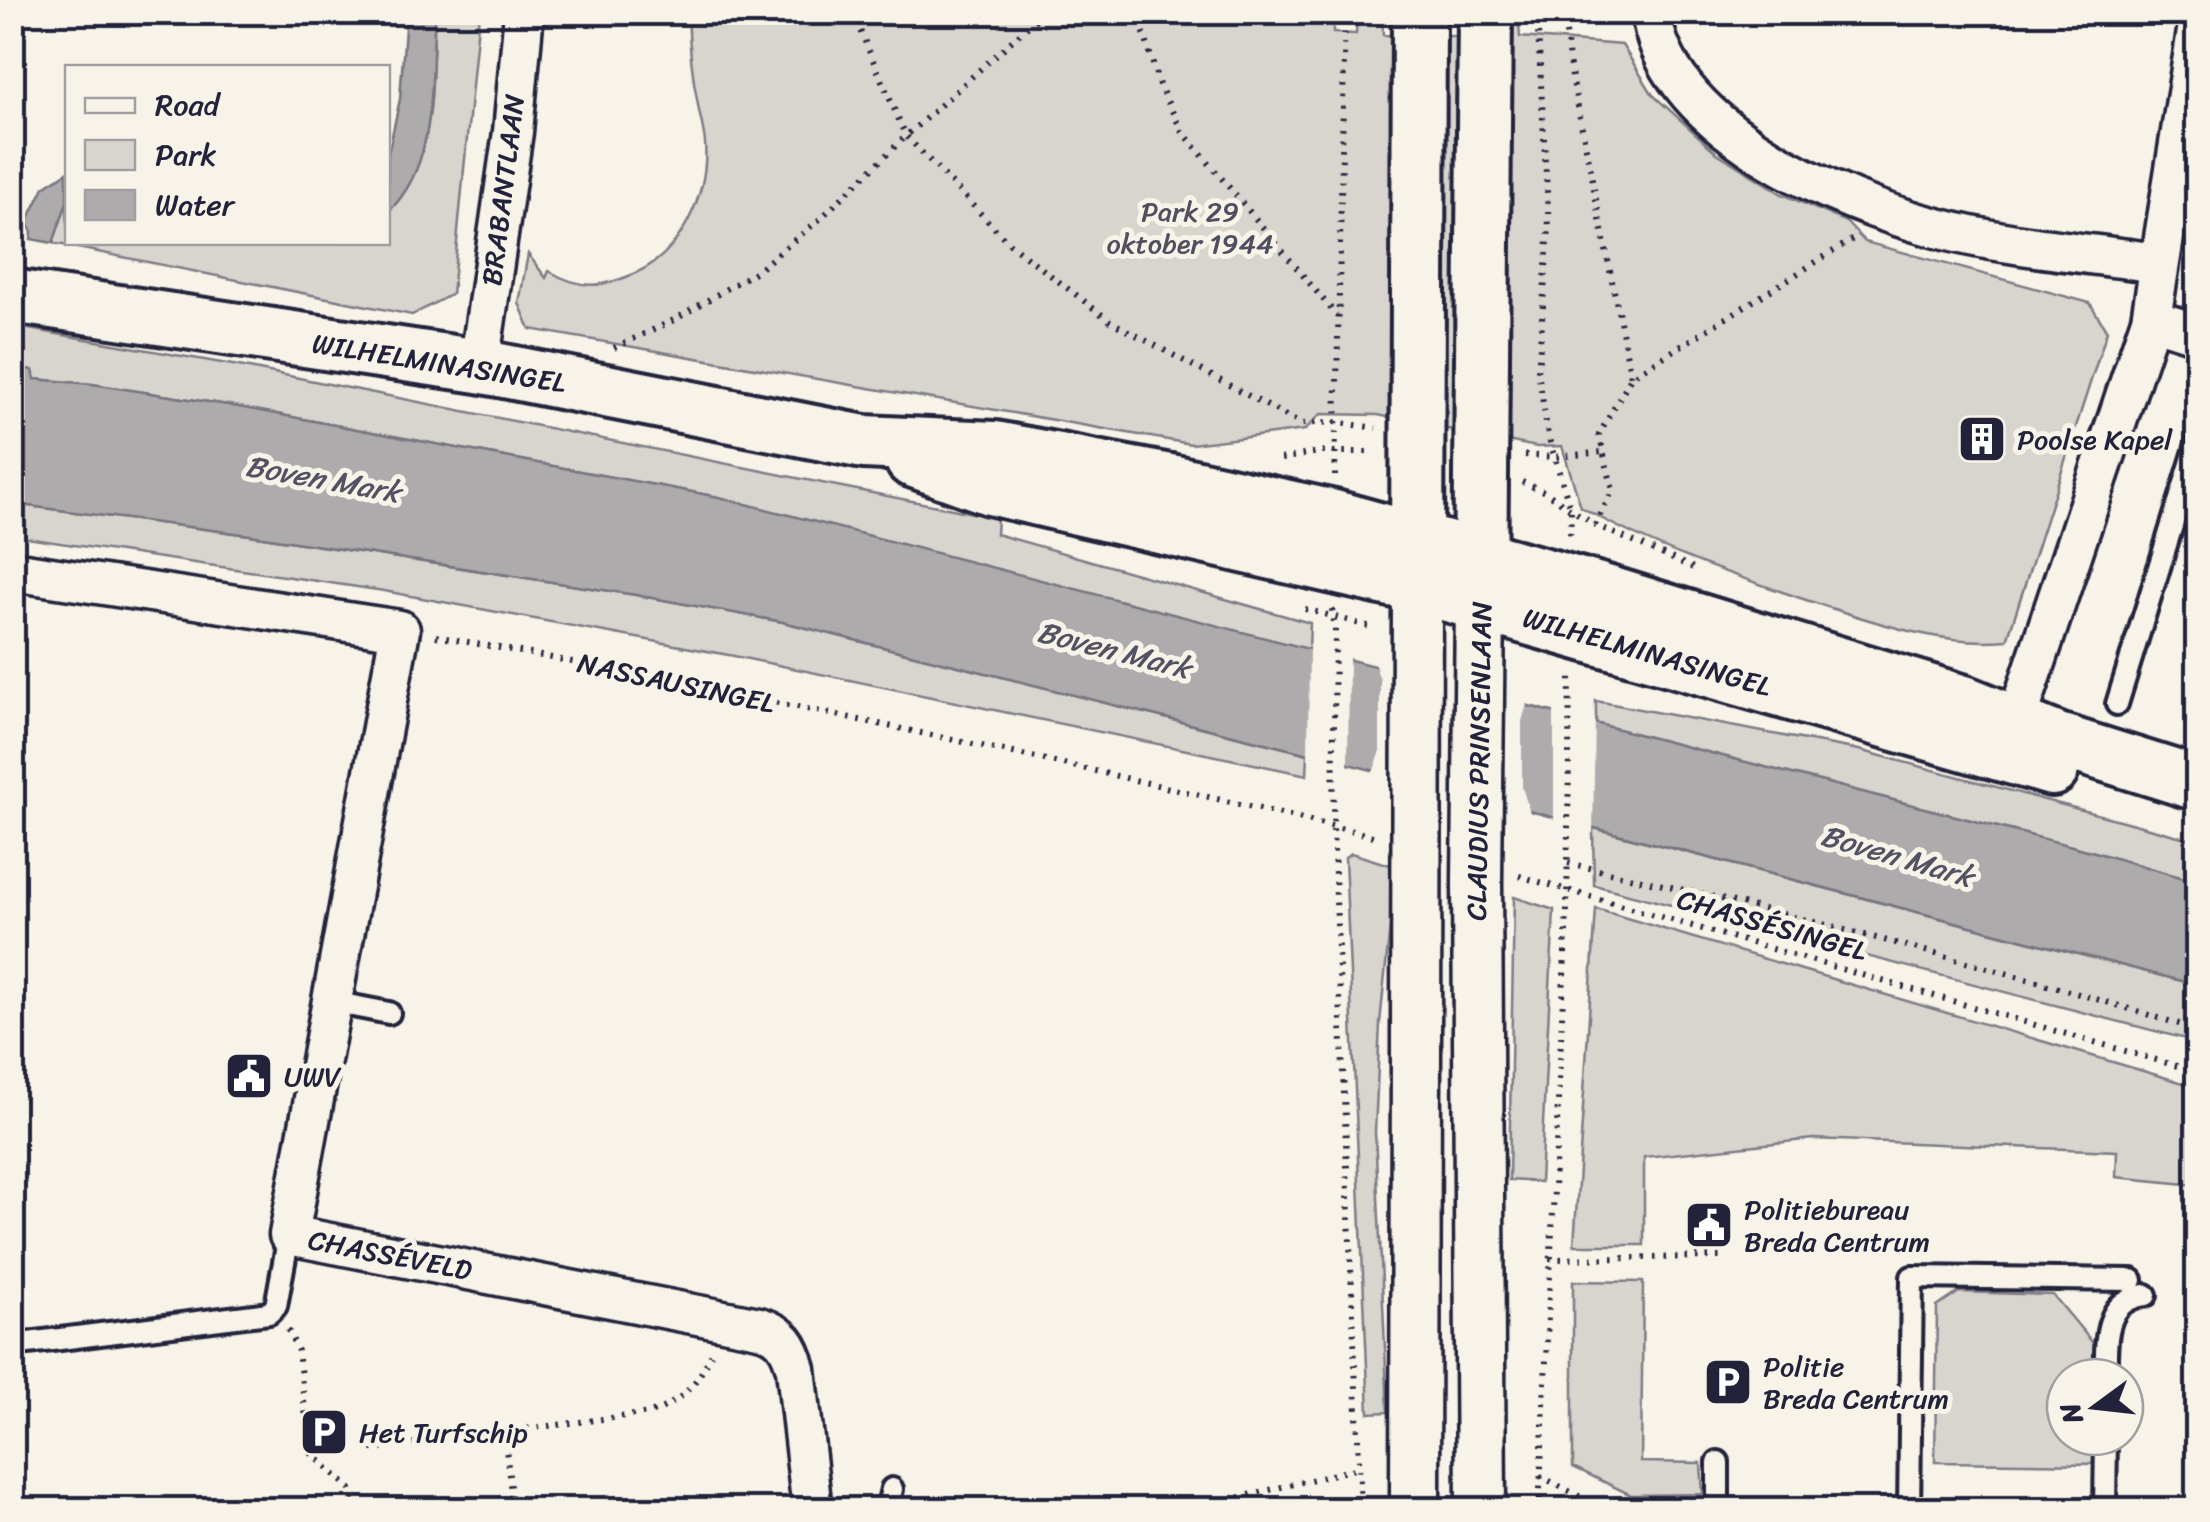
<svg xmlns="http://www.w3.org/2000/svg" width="2210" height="1522" viewBox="0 0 2210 1522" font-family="Sriracha,sans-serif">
	<rect width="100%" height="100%" fill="#f7f3e8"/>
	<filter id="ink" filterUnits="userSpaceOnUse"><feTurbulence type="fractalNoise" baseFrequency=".01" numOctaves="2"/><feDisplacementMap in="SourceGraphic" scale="20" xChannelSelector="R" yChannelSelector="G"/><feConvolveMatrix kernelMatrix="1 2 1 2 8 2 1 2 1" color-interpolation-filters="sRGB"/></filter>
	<g filter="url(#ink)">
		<path fill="#d8d5cf" stroke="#7d7c85" stroke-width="2.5" d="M 1333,12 L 1333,33 L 1356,34 L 1357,13 L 1382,12 L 1383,35 L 1504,37 L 1505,13 L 1518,12 L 1520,37 L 1622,45 L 1653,95 L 1717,153 L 1780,193 L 1846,222 L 1865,242 L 2090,303 L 2107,331 L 2007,640 C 1941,647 1869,620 1806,600 C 1729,574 1652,548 1581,507 L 1562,446 L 1537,447 L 1378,415 L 1321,414 L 1305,430 L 1191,444 L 530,329 L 519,303 L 528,254 L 546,278 L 549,271 C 581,290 602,288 636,273 C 682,252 709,192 705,143 C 704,130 700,118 698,105 C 692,75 689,43 688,13 Z
			M 435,13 L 479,13 L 452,294 L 412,315 L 53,243 L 67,202 L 68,242 L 388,242 L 388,212 C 439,163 430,79 435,13 Z
			M 12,326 L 244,367 L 997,518 L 996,534 L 1310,623 L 1309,650 L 718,497 L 228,405 L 92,384 L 34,379 L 32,370 L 13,367 Z
			M 13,504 L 250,535 L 636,595 L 783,622 L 1308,754 L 1307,775 L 734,656 L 384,591 L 13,536 Z
			M 1596,701 L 1859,750 L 2197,841 L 2197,882 L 2091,851 L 1596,725 Z
			M 1593,828 L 2197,985 L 2197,1042 L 1594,885 Z
			M 1351,853 L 1396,867 L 1380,1023 L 1375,1132 L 1388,1412 L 1369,1413 L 1345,857 Z
			M 1514,897 L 1554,910 L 1540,1182 L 1509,1180 Z
			M 1596,909 L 2197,1087 L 2197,1185 L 2116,1177 L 2117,1151 L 1813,1139 L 1644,1157 L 1644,1245 L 1574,1245 Z
			M 1573,1281 L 1643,1282 L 1641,1462 L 1701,1463 L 1703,1494 L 1631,1495 L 1573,1467 Z
			M 1959,1292 L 2053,1295 L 2097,1348 L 2097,1377 L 2065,1377 L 2065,1437 L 2096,1437 L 2096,1464 L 1935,1462 L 1937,1307 Z"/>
		<path fill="#aeabad" stroke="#76747f" stroke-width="2.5" d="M 406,13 L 435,13 C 430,79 439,164 388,212 L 388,154 L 400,99 Z
			M 67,172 L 67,202 L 53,243 L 31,239 L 32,232 L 27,222 L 44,187 Z
			M 13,367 L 33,370 L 35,379 L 92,384 L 228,405 L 719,497 L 2091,851 L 2197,882 L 2197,985 L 1380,772 L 783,622 L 636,595 L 250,535 L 13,504 Z"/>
		<path fill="#f7f3e8" d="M 1309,645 L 1349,656 L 1348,769 L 1308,759 Z
			M 1374,662 L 1528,701 L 1522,721 L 1522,787 L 1531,816 L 1372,775 L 1380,754 L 1380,680 Z
			M 1554,708 L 1595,718 L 1593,833 L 1554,822 Z"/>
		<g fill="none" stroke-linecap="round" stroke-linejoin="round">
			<g stroke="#22223b" stroke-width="28">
				<path id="service" d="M 2117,704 L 2198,441
					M 332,1002 L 389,1013
					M 12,1345 L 269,1313 L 276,1306 L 289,1235
					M 2106,1377 C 2106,1344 2102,1299 2146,1295
					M 887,1510 L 892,1489
					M 1718,1510 L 1718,1462
					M 1909,1510 L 1912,1277 L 2132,1280
					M 2105,1510 L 2106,1437"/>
			</g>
			<g stroke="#22223b" stroke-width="45">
				<path id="minor" d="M 1651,12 C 1665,129 1838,202 1937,228 C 2008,247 2084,252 2157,263
					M 2151,319 L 2198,334
					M 479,366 L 513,132 L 524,12
					M 12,571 L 400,630 L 289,1235 L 759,1327 C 782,1333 790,1346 796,1369 L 812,1510
					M 2016,722 L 2151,319 L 2198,25"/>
			</g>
			<g stroke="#22223b" stroke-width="55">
				<path id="tertiary" d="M 1480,603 L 1477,881 L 1481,1510
					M 1415,1510 L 1417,586"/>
			</g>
			<g stroke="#22223b" stroke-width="60">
				<path id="secondary" d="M 12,296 L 479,366 L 864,442 L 995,448 L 1170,481 L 1334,517 L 1596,589 L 1964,702 L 2058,740 L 2198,784
					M 912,460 L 990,488 L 1417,586 L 2052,769
					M 1417,571 L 1419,12
					M 1480,591 L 1485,12"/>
			</g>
			<path stroke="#22223b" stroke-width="6" stroke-dasharray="2.5 8" stroke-linecap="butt" d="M 852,12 L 906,136 L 1010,244 L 1110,321 L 1301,424 L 1334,422 L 1376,428
				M 1138,12 L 1159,85 L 1182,131 L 1337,316
				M 1537,12 L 1549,228 L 1538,371 L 1548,436 L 1571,510 L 1570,536
				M 1564,12 L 1569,62 L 1631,377
				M 1537,23 L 1615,19
				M 614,348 L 676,319 L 758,270 L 820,219 L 906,136 L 1044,12
				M 1525,455 L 1554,457 L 1604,452
				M 1281,459 L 1319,452 L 1373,452
				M 1335,476 L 1345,12
				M 1522,482 L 1545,492 L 1595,525 L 1698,570
				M 1595,525 L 1613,490 L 1599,435 L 1631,377 L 1853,239
				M 1305,609 L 1375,628
				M 1332,609 L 1335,629 L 1333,826 L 1361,1510
				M 436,636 C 751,695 1065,761 1377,837
				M 1568,863 C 1780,911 1990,965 2198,1030
				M 1519,876 L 2198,1072
				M 1549,1259 L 1720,1257
				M 288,1330 L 298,1351 L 310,1452 L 351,1489 L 354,1510
				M 504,1432 L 513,1510
				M 371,1449 L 649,1413 C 680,1404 698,1383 711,1354
				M 1540,1476 L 1606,1510
				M 1188,1510 L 1359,1468
				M 1539,1510 L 1567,910 L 1570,674"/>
			<use href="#service" stroke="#f7f3e8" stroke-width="20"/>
			<use href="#minor" stroke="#f7f3e8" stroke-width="38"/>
			<use href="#tertiary" stroke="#f7f3e8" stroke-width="48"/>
			<use href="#secondary" stroke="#f7f3e8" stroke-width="52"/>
		</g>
	</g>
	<defs>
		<g id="building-square" transform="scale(2.5)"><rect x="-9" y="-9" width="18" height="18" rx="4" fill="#22223b" stroke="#f7f3e8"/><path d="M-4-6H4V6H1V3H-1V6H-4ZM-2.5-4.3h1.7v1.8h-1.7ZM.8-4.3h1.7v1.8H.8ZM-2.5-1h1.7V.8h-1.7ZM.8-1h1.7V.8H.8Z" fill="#fff"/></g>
		<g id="civic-square" transform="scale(2.5)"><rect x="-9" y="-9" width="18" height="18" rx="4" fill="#22223b" stroke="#f7f3e8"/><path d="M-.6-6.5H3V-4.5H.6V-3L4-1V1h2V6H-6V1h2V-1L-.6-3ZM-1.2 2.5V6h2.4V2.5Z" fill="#fff"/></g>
		<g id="parking-square" transform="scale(2.5)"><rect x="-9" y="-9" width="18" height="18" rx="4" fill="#22223b" stroke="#f7f3e8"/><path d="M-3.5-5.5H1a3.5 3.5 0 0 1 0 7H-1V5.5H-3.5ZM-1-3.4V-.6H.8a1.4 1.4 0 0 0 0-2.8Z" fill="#fff"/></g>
	</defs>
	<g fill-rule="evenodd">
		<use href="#building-square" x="1982" y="439"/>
		<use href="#civic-square" x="249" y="1076"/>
		<use href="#civic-square" x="1709" y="1225"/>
		<use href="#parking-square" x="1728" y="1382"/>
		<use href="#parking-square" x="324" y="1432"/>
	</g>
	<g text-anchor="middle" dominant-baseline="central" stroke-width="10" stroke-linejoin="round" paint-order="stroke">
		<g font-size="28" fill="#22223b" stroke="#f7f3e8">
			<text transform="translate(503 190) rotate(-83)">BRABANTLAAN</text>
			<text transform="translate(439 363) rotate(9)">WILHELMINASINGEL</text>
			<text transform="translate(1647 652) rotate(16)">WILHELMINASINGEL</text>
			<text transform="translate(676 683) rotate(12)">NASSAUSINGEL</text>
			<text transform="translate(1479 761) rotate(-89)">CLAUDIUS PRINSENLAAN</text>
			<text transform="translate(1772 925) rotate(16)">CHASSÉSINGEL</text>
			<text transform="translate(390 1255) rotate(11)">CHASSÉVELD</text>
		</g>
		<g font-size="28" fill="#504f60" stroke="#f7f3e8">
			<text x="1190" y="211">Park 29<tspan x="1190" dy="32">oktober 1944</tspan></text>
		</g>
		<g font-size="28" fill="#22223b" stroke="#f7f3e8" text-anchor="start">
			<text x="2017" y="439">Poolse Kapel</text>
			<text x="284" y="1076">UWV</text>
			<text x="1744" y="1209">Politiebureau<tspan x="1744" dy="32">Breda Centrum</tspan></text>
			<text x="1763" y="1366">Politie<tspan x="1763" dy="32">Breda Centrum</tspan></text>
			<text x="359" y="1432">Het Turfschip</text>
		</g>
		<g font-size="30" font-style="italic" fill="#535263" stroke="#f7f3e8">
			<text transform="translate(323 479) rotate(10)">Boven Mark</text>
			<text transform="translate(1114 650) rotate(14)">Boven Mark</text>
			<text transform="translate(1897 856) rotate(16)">Boven Mark</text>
		</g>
	</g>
	<rect width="2210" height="1522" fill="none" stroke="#f7f3e8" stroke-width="50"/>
	<rect x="25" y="25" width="2160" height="1472" fill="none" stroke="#22223b" stroke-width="4" filter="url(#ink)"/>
	<rect x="65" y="65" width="325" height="180" fill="#f7f3e8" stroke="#a29fa3" stroke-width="2.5"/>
	<rect x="85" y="98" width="50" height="15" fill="#f7f3e8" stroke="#a29fa3" stroke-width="2.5"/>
	<text x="155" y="115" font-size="30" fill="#22223b">Road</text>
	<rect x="85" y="140" width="50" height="30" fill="#d8d5cf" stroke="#a29fa3" stroke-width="2.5"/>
	<text x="155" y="165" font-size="30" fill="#22223b">Park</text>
	<rect x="85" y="190" width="50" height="30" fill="#aeabad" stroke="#a29fa3" stroke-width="2.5"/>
	<text x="155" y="215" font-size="30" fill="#22223b">Water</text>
	<g transform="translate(2095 1407) rotate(255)"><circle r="48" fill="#f7f3e8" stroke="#a29fa3" stroke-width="2.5"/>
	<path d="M0-8L18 38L0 25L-18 38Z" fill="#22223b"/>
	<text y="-15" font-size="28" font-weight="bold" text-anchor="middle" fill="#22223b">N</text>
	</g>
</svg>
